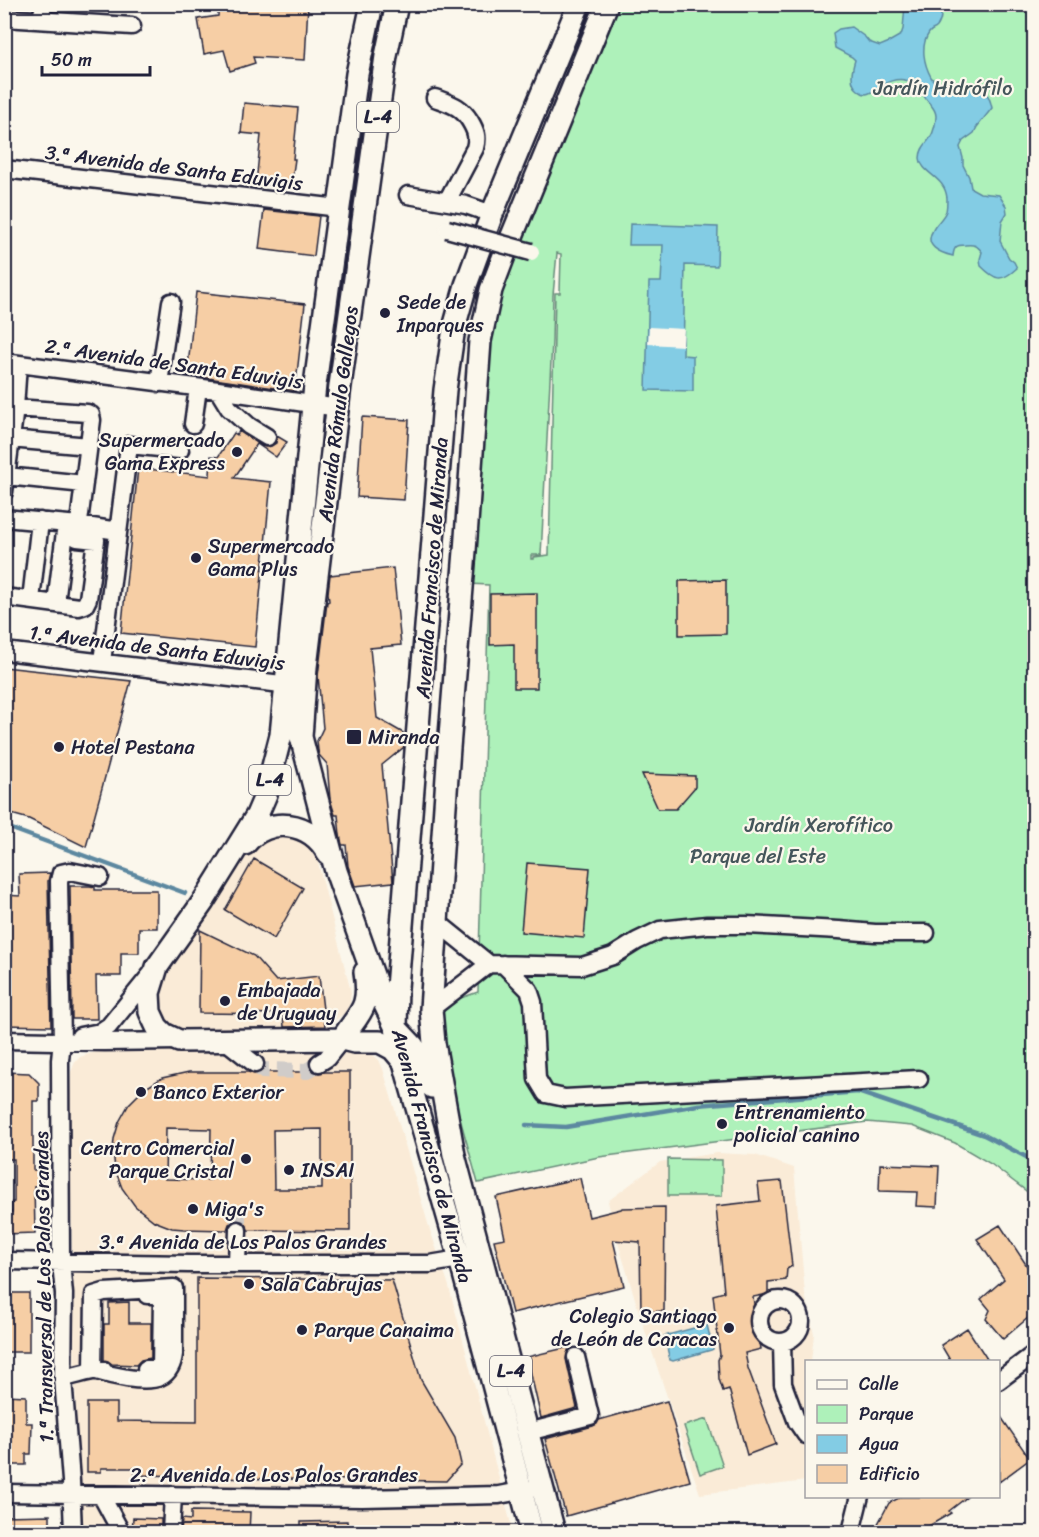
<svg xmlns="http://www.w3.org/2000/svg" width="1039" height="1537" viewBox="0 0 1039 1537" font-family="Sriracha,sans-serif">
	<rect width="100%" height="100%" fill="#fbf7ec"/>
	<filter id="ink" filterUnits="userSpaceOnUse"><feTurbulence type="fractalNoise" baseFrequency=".0167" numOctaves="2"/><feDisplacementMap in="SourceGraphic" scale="12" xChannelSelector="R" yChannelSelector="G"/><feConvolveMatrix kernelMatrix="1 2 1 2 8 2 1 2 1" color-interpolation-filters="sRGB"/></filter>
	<g filter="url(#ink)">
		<path fill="#faebd7" d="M 287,831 L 310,845 L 316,855 L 351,992 L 350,1003 L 345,1013 L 331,1023 L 331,1049 L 362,1051 L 371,1053 L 379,1060 L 383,1069 L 429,1227 L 448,1283 L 513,1532 L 81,1532 L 75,1384 L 69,1111 L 71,1072 L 75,1062 L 80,1057 L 101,1050 L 164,1049 L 153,992 L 252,838 Z
			M 717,1153 L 755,1155 L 794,1168 L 805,1294 L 814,1334 L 811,1361 L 806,1362 L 806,1481 L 700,1494 L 642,1322 L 616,1236 L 608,1201 L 660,1162 Z"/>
		<path fill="#aef1ba" stroke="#688a7a" stroke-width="1.5" fill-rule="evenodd" d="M 613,5 L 1034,5 L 1034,1197 L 991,1164 L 955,1143 L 912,1126 L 867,1122 L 599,1157 L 478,1183 L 452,1090 L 438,1006 L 478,992 L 489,585 L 469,584 L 484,341 L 499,285 ZM 557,253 L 561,254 L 560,293 L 555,293 L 549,555 L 534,557 L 534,559 L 531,559 L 531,555 L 541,555 L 552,341 L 553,295 Z
			M 668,1159 L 722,1160 L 722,1196 L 668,1196 Z
			M 707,1419 L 723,1466 L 700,1474 L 684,1426 Z"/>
		<path fill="#83cce4" stroke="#5c88a0" stroke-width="1.5" d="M 905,5 L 939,5 C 942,11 942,20 937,27 C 933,31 933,28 929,33 C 920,46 924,64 931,77 C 936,85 945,92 955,91 C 961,90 966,85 972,85 C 985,85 990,98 992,108 L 977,127 L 974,133 L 963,141 L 960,147 L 963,158 L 963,165 L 969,177 L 971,188 L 980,193 L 999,195 L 1006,206 L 1007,213 L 1002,221 L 1000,241 L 1009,258 L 1014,262 L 1017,268 C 1001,283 995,280 981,266 L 980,259 L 982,252 C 977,245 974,244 965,245 C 956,245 954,247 953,256 C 940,253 923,246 933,230 C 936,223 943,219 946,211 C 947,207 947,202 947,198 C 945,176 921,174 920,158 C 920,149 926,144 930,138 C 934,132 936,122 936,116 C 936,107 928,104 924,96 C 914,79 900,75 882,85 C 877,88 872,93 866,94 C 862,94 861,92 858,90 C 849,83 852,70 855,60 L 852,57 L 835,48 L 833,33 L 839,29 L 851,27 L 865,37 L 869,42 L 880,46 L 887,43 L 901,35 L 903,29 Z
			M 630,224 L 718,227 L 717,266 L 685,265 L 683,355 L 693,356 L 693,391 L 646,390 L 649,282 L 661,282 L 663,245 L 629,245 Z
			M 705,1325 L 707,1325 L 713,1349 L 711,1350 L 673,1361 L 670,1360 L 664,1336 Z"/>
		<path fill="#fbf7ec" d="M 649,327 L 684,329 L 683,346 L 648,344 Z"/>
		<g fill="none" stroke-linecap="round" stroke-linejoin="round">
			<path stroke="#5c88a0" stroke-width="4.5" d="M 4,826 L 185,893
				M 526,1125 L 566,1127 L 698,1105 L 858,1092 L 984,1135 L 1034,1161"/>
		</g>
		<path fill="#f6cea5" stroke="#22223b" stroke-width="1.5" fill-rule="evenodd" d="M 219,4 L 308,4 L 305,60 L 253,57 L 255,63 L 230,71 L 224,50 L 204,54 L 198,19 L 218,16 Z
			M 244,103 L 298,108 L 293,159 L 295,159 L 291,187 L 256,183 L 261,135 L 241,133 Z
			M 264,210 L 319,216 L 314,256 L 259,249 Z
			M 196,292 L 305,304 L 295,391 L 187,375 Z
			M 362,417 L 409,420 L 404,500 L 357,497 Z
			M 239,431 L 262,446 L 266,447 L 271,446 L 276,443 L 277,436 L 287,442 L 276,457 L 257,444 L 234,478 L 271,482 L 255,647 L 121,633 L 138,468 L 210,476 L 211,456 L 218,457 L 234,433 L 237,435 Z
			M 393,568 L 401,645 L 370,648 L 377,718 L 405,734 L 404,747 L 382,765 L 393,882 L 355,886 L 348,866 L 346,845 L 342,845 L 340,835 L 338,815 L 335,815 L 330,799 L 327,764 L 319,755 L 318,751 L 317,741 L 323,728 L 318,676 L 319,668 L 327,602 L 329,601 L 328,593 L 330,575 Z
			M 726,580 L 726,634 L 679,635 L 679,581 Z
			M 537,593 L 537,688 L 514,688 L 514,644 L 490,645 L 490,594 Z
			M 4,667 L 131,681 L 86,847 L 29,819 L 4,812 Z
			M 642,774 L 695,776 L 695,787 L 676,809 L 658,809 Z
			M 254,859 L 303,888 L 274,939 L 225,910 Z
			M 527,863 L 590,868 L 584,938 L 521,932 Z
			M 50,873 L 48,881 L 51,1026 L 4,1025 L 4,895 L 20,896 L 19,874 Z
			M 70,886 L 90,886 L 95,887 L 95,890 L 157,890 L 157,928 L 139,928 L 139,953 L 121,953 L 121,976 L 96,976 L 97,1019 L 72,1019 Z
			M 200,930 L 254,956 L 276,981 L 319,976 L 325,1026 L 284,1027 L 283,1014 L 199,1013 Z
			M 4,1072 L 29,1073 L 39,1083 L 39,1101 L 33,1101 L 33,1170 L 41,1170 L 42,1186 L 34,1186 L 35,1233 L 4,1234 L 4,1212 L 12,1212 L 12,1202 L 14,1202 L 14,1159 L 4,1159 Z
			M 189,1072 L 248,1072 L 254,1074 L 261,1072 L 313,1072 L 319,1073 L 325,1072 L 350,1072 L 350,1231 L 248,1230 L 247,1226 L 244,1221 L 238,1220 L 234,1221 L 229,1224 L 227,1230 L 184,1229 L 172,1228 L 154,1221 L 135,1206 L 122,1188 L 115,1169 L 113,1150 L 114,1139 L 119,1122 L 129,1104 L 144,1089 L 162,1078 ZM 166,1128 L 211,1129 L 210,1180 L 165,1179 ZM 322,1129 L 322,1189 L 274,1189 L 273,1130 Z
			M 880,1164 L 939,1166 L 937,1207 L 916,1206 L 917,1192 L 879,1191 Z
			M 580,1178 L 589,1217 L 621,1209 L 622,1208 L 665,1207 L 664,1311 L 641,1312 L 640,1242 L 613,1240 L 624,1286 L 512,1313 L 494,1240 L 505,1238 L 496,1197 Z
			M 782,1181 L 792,1266 L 787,1269 L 786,1280 L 768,1282 L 768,1294 L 753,1297 L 761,1349 L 745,1353 L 748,1368 L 776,1444 L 747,1455 L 729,1389 L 723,1391 L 719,1379 L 718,1360 L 720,1355 L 713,1295 L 724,1292 L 716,1206 L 760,1201 L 758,1183 Z
			M 1000,1225 L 1035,1278 L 1035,1312 L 1003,1339 L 986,1319 L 990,1310 L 981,1299 L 1004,1279 L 977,1239 Z
			M 197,1278 L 392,1280 L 421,1380 L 455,1438 L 461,1464 L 446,1481 L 197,1478 L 197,1476 L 135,1475 L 135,1468 L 101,1468 L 101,1472 L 87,1472 L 87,1403 L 117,1403 L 117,1421 L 197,1422 Z
			M 8,1293 L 29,1293 L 29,1352 L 6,1352 L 4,1314 L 7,1314 Z
			M 129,1302 L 129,1323 L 151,1323 L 151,1358 L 141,1360 L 136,1365 L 112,1364 L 108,1361 L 104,1360 L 104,1324 L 109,1324 L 109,1303 Z
			M 967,1328 L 989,1362 L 951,1362 L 941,1345 Z
			M 569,1347 L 566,1359 L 577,1408 L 541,1418 L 527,1357 Z
			M 4,1395 L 26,1396 L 26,1423 L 32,1423 L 31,1454 L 26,1454 L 26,1465 L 4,1465 Z
			M 667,1401 L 690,1481 L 566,1516 L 545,1439 L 593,1426 L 597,1424 L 599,1420 Z
			M 999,1414 L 1030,1459 L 999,1482 Z
			M 901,1497 L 967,1497 L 949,1511 L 951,1513 L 917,1533 L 873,1533 L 889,1503 Z
			M 191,1511 L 250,1512 L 249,1533 L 181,1533 L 182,1519 L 191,1520 Z
			M 50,1515 L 50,1533 L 4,1533 L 4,1516 Z
			M 133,1518 L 161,1519 L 161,1533 L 132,1533 Z
			M 347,1521 L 348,1533 L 301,1533 L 301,1522 Z"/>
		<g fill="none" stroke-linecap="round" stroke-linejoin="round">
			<path stroke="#d0ccc9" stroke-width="16" stroke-dasharray="16 8" stroke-linecap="butt" d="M 255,1064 L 262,1070 L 307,1071 L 319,1063
				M 238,1230 L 238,1205"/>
			<g stroke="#22223b" stroke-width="21">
				<path id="minor" d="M 4,18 L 132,26
					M 41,20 L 44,4
					M 435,98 C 451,104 461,106 470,121 C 476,131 478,137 475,148 L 447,201
					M 4,169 L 339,208
					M 408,195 L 466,205 L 492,214
					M 4,362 L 218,390 L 338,408
					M 159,383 L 171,302
					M 218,390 L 229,408 L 249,426 L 267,437
					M 193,424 L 198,388
					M 10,439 L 89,446
					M 6,476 L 84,484
					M 4,492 L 15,408 L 18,364
					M 4,518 L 79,525 L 118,531
					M 4,597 L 79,607 L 85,605 L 88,599 L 96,540 L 77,538 L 92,420 L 91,415 L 87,413 L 15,408
					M 31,600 L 40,521
					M 56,603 L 66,524
					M 4,651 L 298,686
					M 102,662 L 129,445 L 180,450
					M 437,922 L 489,964
					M 503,964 L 529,990 L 533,1002 L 537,1079 L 546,1094 L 565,1098 L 919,1079
					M 431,1009 L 489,964 L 582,966 L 613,956 L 637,941 L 660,930 L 707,925 L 746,925 L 839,930 L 875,933 L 926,933
					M 80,1036 L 100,1032 L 109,1026 L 152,973
					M 4,1040 L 105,1042 L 178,1041
					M 227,1042 L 255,1064
					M 319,1063 L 327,1058 L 342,1039
					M 4,1261 L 189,1264 L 430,1264 L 471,1257
					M 237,1264 L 238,1230
					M 174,1288 L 174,1354 C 173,1363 169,1373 160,1377 C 145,1384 109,1375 93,1370 L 94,1295 L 104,1292 Z
					M759 1321a21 21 0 1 1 42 0a21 21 0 1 1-42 0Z
					M 782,1342 L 783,1384 L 797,1422 L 806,1435
					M 146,1369 L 161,1369 L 162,1295 L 147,1295
					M 63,1378 C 76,1376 89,1370 103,1370
					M 998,1381 L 1034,1354
					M 528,1432 L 590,1416 L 576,1357
					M 4,1493 L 362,1498 L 499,1495 L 531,1489
					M 101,1495 L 121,1532
					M 73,1532 L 71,1481 L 63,1378 L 64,1294 L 61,1262 L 60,1060 L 62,1041 L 59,881 L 61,873 L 70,871 L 100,877
					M 171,1532 L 173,1495
					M 851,1532 L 860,1496"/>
			</g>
			<g stroke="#22223b" stroke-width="26">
				<path id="major" d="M 372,4 L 357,74 L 315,385 L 281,735 L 266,794 L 257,815 L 203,902 L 157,967 L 149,993 L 150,1012 L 157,1027 L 164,1034 L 179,1041 L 342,1039 L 354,1042 L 380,1042 L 393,1049 L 404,1062
					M 397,4 L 386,56 L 340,386 L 306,667 L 301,737 L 336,871 L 379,992 L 396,1028 L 413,1046 L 426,1067 L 432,1087
					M 245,844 C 268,815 312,821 328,854
					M 342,1039 C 359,1012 371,1009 365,972
					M 532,1532 L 460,1259 L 404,1062 L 396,1028 L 397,988 L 445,390 L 454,328 L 466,285 L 492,214 L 579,4
					M 554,1532 L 454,1155 L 434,1043 L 431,1009 L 449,748 L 465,551 L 480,341 L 491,290 L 505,253 L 607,4"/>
			</g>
			<use href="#minor" stroke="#fbf7ec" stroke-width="16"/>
			<use href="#major" stroke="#fbf7ec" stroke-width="21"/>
			<g stroke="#22223b" stroke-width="21" stroke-linecap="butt">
				<path id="minor-bridge" d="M 447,229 L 531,252"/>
			</g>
			<use href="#minor-bridge" stroke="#fbf7ec" stroke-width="16"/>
		</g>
	</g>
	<g fill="#22223b" stroke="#fbf7ec" stroke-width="2">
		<circle cx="385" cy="313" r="6"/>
		<circle cx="237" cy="452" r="6"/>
		<circle cx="196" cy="558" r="6"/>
		<rect x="346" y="729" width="16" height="16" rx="3"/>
		<circle cx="59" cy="747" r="6"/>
		<circle cx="225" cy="1001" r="6"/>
		<circle cx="141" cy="1092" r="6"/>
		<circle cx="722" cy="1124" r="6"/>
		<circle cx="246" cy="1159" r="6"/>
		<circle cx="289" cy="1170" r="6"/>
		<circle cx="193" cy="1209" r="6"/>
		<circle cx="249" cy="1284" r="6"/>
		<circle cx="729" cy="1328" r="6"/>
		<circle cx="302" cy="1330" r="6"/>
	</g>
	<g text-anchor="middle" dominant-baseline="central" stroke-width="4.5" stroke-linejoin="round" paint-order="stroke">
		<g fill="#fbf7ec" stroke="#636270" stroke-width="1.5">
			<rect x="357" y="102" width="42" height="30" rx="4.5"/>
			<rect x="249" y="765" width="42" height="30" rx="4.5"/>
			<rect x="490" y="1356" width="42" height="30" rx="4.5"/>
		</g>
		<g font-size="18" font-weight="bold" fill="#22223b">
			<text x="378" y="117">L-4</text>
			<text x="270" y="780">L-4</text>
			<text x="511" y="1371">L-4</text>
		</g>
		<g font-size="20" fill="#45565b" stroke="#fbf7ec">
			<text x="943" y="88">Jardín Hidrófilo</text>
			<text x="819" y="825">Jardín Xerofítico</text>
			<text x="758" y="856">Parque del Este</text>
		</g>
		<g font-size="20" fill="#22223b" stroke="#fbf7ec">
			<text transform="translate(174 168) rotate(7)">3.ª Avenida de Santa Eduvigis</text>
			<text transform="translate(174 364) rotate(8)">2.ª Avenida de Santa Eduvigis</text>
			<text transform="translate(338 414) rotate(-83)">Avenida Rómulo Gallegos</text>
			<text transform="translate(432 568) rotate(-86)">Avenida Francisco de Miranda</text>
			<text transform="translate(157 648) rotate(7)">1.ª Avenida de Santa Eduvigis</text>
			<text transform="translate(432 1156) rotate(75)">Avenida Francisco de Miranda</text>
			<text x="243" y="1242">3.ª Avenida de Los Palos Grandes</text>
			<text transform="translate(44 1287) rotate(-91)">1.ª Transversal de Los Palos Grandes</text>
			<text x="274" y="1475">2.ª Avenida de Los Palos Grandes</text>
		</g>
		<g font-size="20" fill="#22223b" stroke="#fbf7ec" text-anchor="start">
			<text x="397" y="302">Sede de<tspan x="397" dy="23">Inparques</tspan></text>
			<text x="225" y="440" text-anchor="end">Supermercado<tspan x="225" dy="23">Gama Express</tspan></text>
			<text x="208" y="546">Supermercado<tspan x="208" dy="23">Gama Plus</tspan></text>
			<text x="368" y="737">Miranda</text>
			<text x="71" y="747">Hotel Pestana</text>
			<text x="237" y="990">Embajada<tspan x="237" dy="23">de Uruguay</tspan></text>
			<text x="153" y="1092">Banco Exterior</text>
			<text x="734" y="1112">Entrenamiento<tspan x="734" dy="23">policial canino</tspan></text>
			<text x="234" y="1148" text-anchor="end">Centro Comercial<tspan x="234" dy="23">Parque Cristal</tspan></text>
			<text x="301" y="1170">INSAI</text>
			<text x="205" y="1209">Miga's</text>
			<text x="261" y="1284">Sala Cabrujas</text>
			<text x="717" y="1316" text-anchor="end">Colegio Santiago<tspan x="717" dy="23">de León de Caracas</tspan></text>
			<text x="314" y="1330">Parque Canaima</text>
		</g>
	</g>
	<rect width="1039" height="1537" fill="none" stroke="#fbf7ec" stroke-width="24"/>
	<rect x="12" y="12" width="1015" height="1513" fill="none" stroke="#22223b" stroke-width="2" filter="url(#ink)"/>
	<rect x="805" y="1360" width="195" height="138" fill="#fbf7ec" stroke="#a4a2a5" stroke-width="1.5"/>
	<rect x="817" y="1380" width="30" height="9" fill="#fbf7ec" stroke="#a4a2a5" stroke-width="1.5"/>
	<text x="859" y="1390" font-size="18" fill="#22223b">Calle</text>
	<rect x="817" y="1405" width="30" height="18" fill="#aef1ba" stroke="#a4a2a5" stroke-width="1.5"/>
	<text x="859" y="1420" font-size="18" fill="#22223b">Parque</text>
	<rect x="817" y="1435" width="30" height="18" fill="#83cce4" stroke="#a4a2a5" stroke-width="1.5"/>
	<text x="859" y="1450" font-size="18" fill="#22223b">Agua</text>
	<rect x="817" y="1465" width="30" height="18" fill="#f6cea5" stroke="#a4a2a5" stroke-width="1.5"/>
	<text x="859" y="1480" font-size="18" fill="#22223b">Edificio</text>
	<path d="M42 66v9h108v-9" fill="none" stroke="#22223b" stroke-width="3"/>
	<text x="51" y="66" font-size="18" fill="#22223b" stroke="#fbf7ec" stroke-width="4.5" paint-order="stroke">50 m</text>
</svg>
